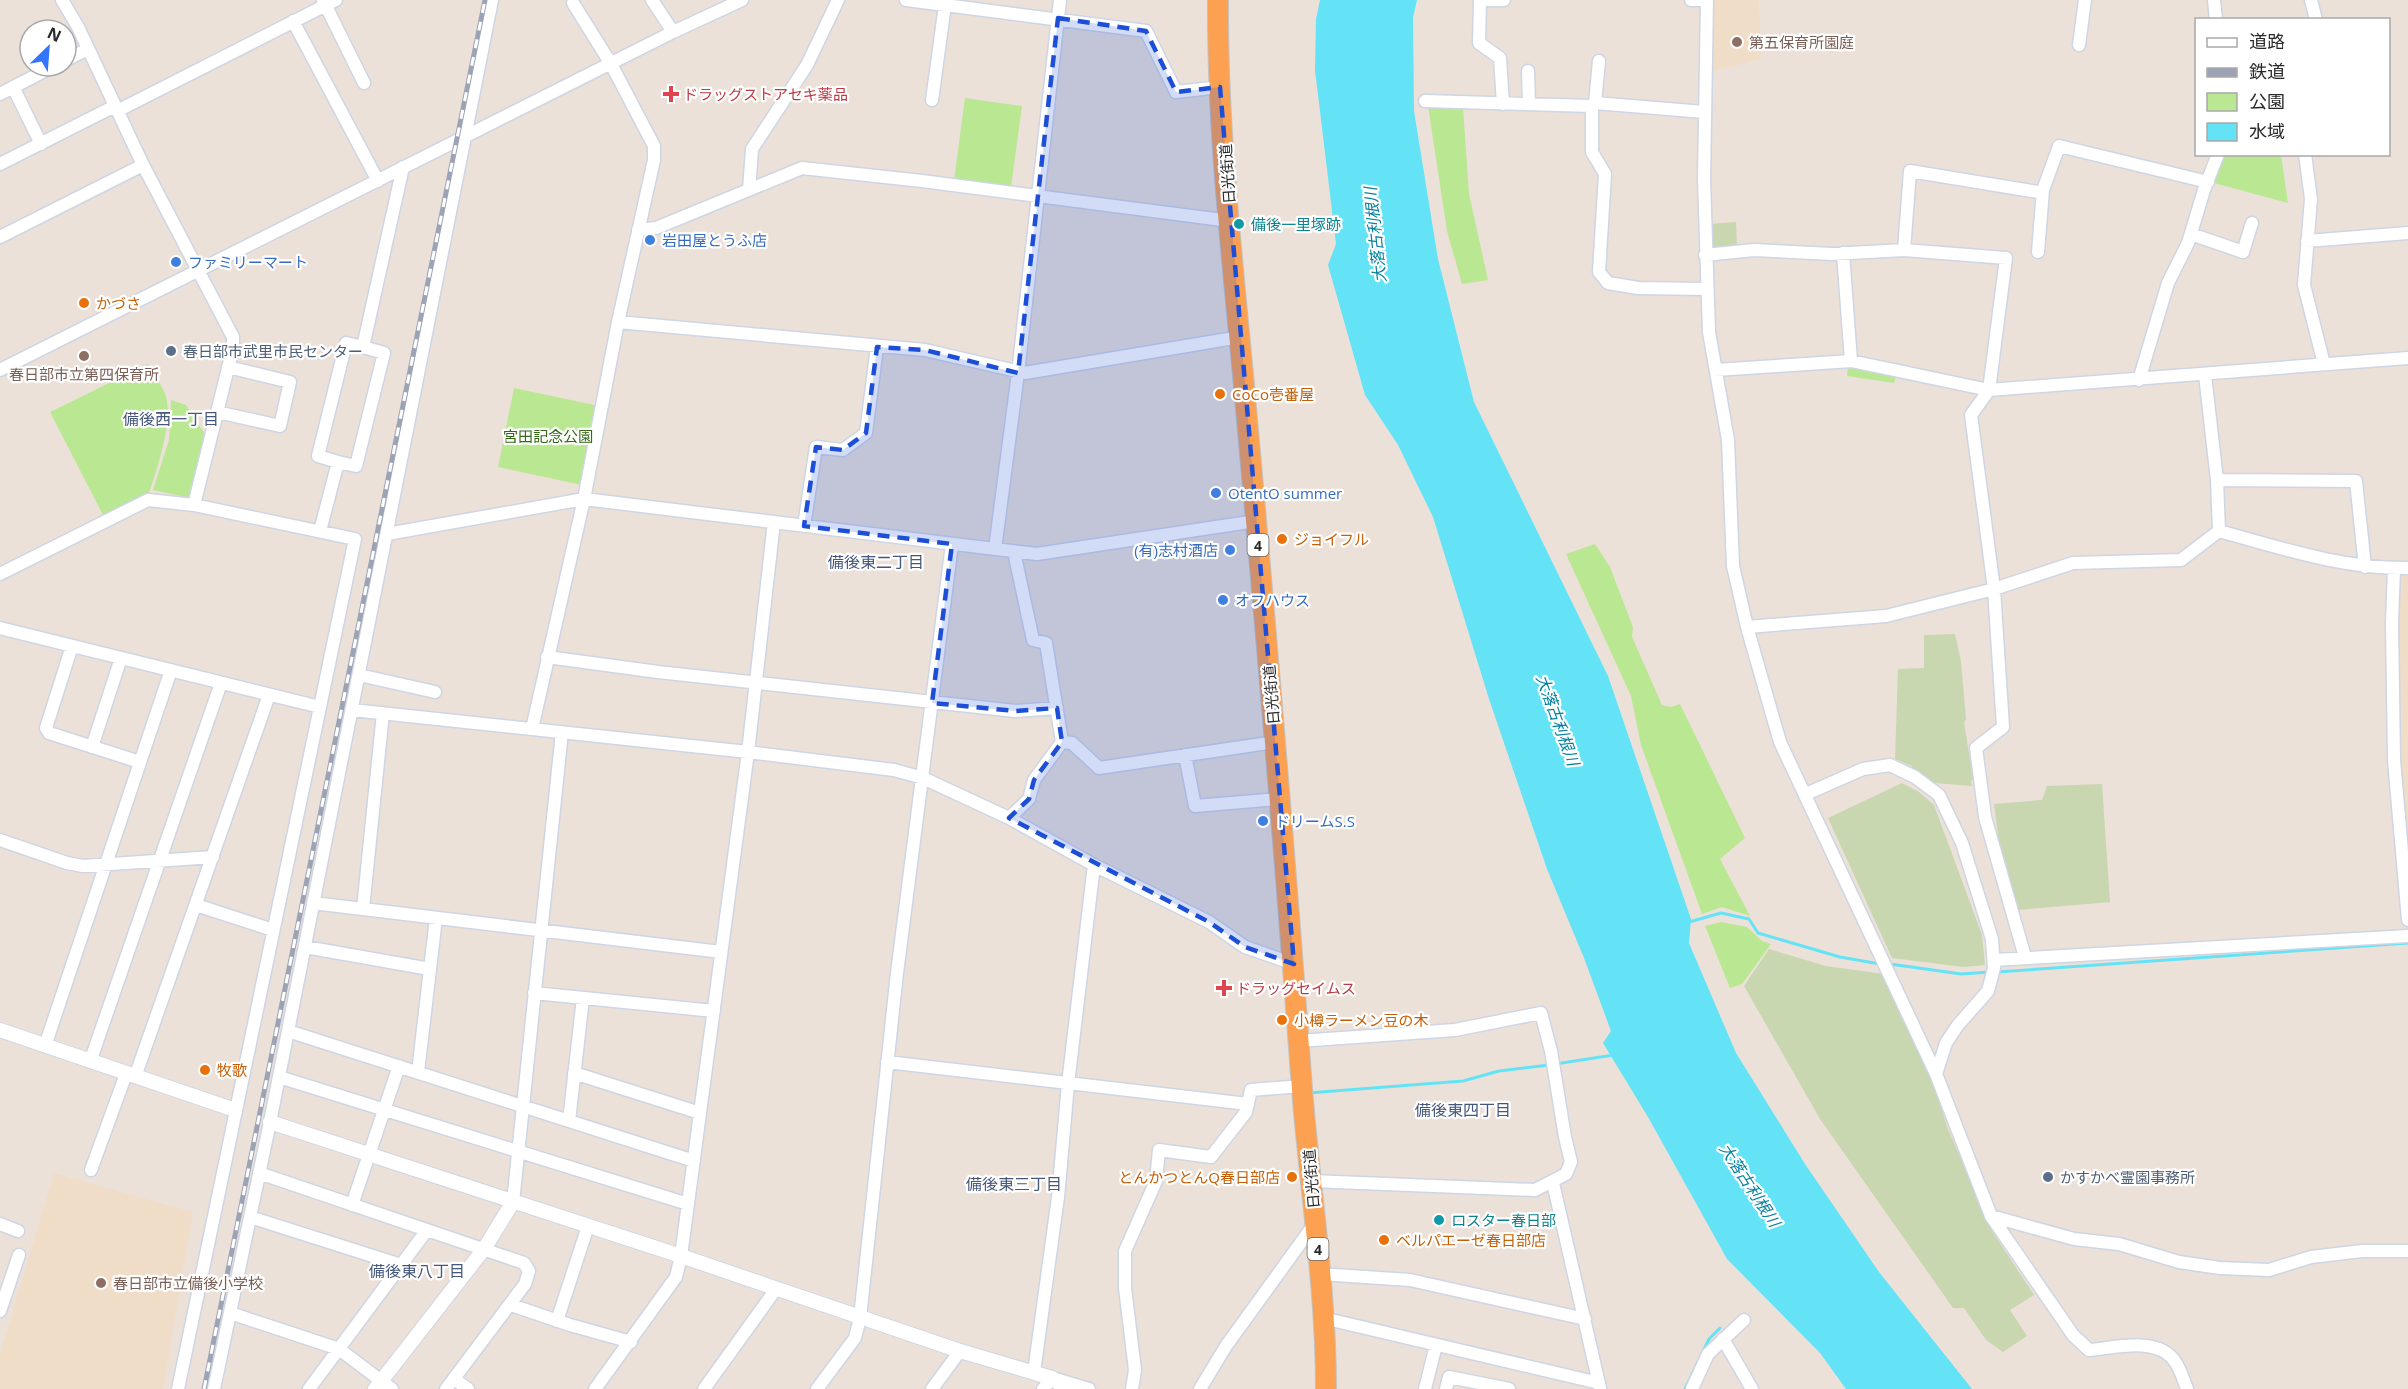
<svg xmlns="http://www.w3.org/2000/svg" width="2408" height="1389" viewBox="0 0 2408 1389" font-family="'Open Sans','Noto Sans JP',sans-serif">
	<rect width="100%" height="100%" fill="#ece1d9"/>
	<path fill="#efddc7" d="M 1714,0 L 1759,0 L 1761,59 L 1711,72 Z
		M 2401,576 L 2408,576 L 2408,859 L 2398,761 L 2399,659 L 2396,614 L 2398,579 Z
		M 54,1173 L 193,1212 L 163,1389 L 0,1389 L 0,1355 Z"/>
	<path fill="#bae792" d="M 965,98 L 1022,106 L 1011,187 L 954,180 Z
		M 1428,106 L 1463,107 L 1469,194 L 1488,280 L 1462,284 L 1447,231 Z
		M 2225,155 L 2281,155 L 2288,203 L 2214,183 Z
		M 148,364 C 153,374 163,386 166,397 C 173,422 157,469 149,493 L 103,515 L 50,412 Z
		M 1848,366 L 1896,375 L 1894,383 L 1847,376 Z
		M 514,388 L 599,406 L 582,485 L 498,467 Z
		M 171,400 L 186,405 L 206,436 L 190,498 L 153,490 L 169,440 Z
		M 1595,544 L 1610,567 L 1633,627 L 1632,637 L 1662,705 L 1671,707 L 1680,704 L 1745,838 L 1720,859 L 1750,916 L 1722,907 L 1702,914 L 1641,745 L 1631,696 L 1566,554 Z
		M 1721,922 L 1747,927 L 1762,941 L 1771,944 L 1742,984 L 1730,988 L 1705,926 Z"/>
	<path fill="#c8d7af" d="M 1736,222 L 1737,248 L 1713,250 L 1710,246 L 1709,224 Z
		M 1955,634 L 1961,661 L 1966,719 L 1964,722 L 1970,760 L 1976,776 L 1971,781 L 1972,786 L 1934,783 L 1911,768 L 1912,766 L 1895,759 L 1898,669 L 1924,668 L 1924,635 Z
		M 1902,783 L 1919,792 L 1934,805 L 1982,935 L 1985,965 L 1963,967 L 1892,958 L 1828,818 Z
		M 2102,784 L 2110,902 L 2016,910 L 1999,843 L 1994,804 L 2042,800 L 2047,786 Z
		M 1769,949 L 1826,966 L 1884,974 L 1933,1083 L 1948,1129 L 1992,1231 L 2034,1295 L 2010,1310 L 2027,1336 L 2003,1352 L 1986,1340 L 1964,1308 L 1953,1308 L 1820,1119 L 1744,986 Z"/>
	<path fill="#64e3f6" d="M 1320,0 L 1417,0 L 1413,17 L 1414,111 L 1438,259 L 1474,402 L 1608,676 L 1691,919 L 1689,943 L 1736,1053 L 1805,1164 L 1879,1272 L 1972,1389 L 1846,1389 L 1820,1353 L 1727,1259 L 1648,1117 L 1603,1043 L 1611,1031 L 1584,958 L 1547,869 L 1489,699 L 1433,517 L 1398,445 L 1365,395 L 1328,265 L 1336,244 L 1315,70 L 1316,19 Z"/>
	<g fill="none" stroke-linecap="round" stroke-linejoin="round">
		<path stroke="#64e3f6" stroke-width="3" d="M 1689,922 L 1721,913 L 1749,919 L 1758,933 L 1840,957 L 1880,964
			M 1890,964 L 1961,974 L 1990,972
			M 1997,972 L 2408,943
			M 1555,1064 L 1614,1055
			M 1308,1093 L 1463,1081 L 1499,1071 L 1549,1065
			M 1685,1389 L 1709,1339 L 1720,1328"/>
		<g stroke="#ced5e3" stroke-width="15">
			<path id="minor" d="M 62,0 L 78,27 L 143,165 L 233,337 L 233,348 L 194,505
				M 323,0 L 364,83
				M 652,0 L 673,32
				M 906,0 L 1146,31 L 1176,92 L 1220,87
				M 1691,0 L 1707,0
				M 1707,0 L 1704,179 L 1709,332 L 1728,440 L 1733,566 L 1747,627 L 1780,742 L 1936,1074 L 1991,1216 L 2073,1335 L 2089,1350 C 2115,1348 2159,1335 2176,1363 C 2181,1371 2184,1381 2187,1389
				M 2214,0 L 2216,20
				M 2311,0 L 2316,20
				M 293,21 L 378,181
				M 2079,45 L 2085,0
				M 66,60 L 88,49
				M 1528,71 L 1529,104
				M 13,87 L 41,144
				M 0,94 L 54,66
				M 932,100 L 945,5
				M 1425,101 L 1592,106 L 1595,103 L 1704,112
				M 1595,103 L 1599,61
				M 1503,104 L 1500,58 L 1479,43 L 1480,0 L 1504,0
				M 1592,106 L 1592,152 L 1605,174 L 1599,272 L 1608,283 L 1638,288 L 1706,289
				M 117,111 L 336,0
				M 2305,154 L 2311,199 L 2304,285 L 2324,364
				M 0,164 L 115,106
				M 749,190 L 752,149 L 807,65 L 838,0
				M 638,230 L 656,228 L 802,168 L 922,181 L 1230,221
				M 2191,234 L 2243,252 L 2252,223
				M 0,237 L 143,165
				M 2307,241 L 2408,233
				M 1904,250 L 1910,171 L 2038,192 L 2043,190 L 2059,146 L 2208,182
				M 2038,252 L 2043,190
				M 1843,253 L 1851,361
				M 1705,255 L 1754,250 L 1832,254 L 1904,250 L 2006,258 L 1989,390 L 1971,415 L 1994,589 L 2003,727 L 1976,748 L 1985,817 L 2025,957
				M 618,322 L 925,350 L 1025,373 L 1240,337
				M 0,370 L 673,32 L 742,0
				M 1716,370 L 1851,361 L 1989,390 L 2408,358
				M 2205,375 L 2217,480 L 2219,531
				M 2139,380 L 2168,283 L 2188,243 L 2204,190 L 2218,154
				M 217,412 L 280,426 L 290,382 L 228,367
				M 338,462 L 356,466 L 384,353 L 363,347
				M 2217,480 L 2356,481 L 2365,567
				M 804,526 L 816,447 L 843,450 L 866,433 L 877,347
				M 320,531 L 338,462 L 318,456 L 346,343 L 363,347 L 403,167
				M 2219,531 C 2281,548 2343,569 2408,568
				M 387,534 L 584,499 L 1037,554 L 1256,521
				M 995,549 L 1018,373 L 1060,0
				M 2394,569 L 2392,623 L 2394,760 L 2408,920
				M 0,574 L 148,500 L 194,505 L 355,539 L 178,1389
				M 1747,627 L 1886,616 L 1994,589 L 2073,563 L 2181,560 L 2219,531
				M 0,628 L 320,707
				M 72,646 L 46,728 L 49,733 L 140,762
				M 547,657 L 658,672 L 1015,711 L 1057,708
				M 359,675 L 435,692
				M 352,710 L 748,752 L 894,770 L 923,778 L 1009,818 L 1094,865 L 1209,922 L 1245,947 L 1294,964
				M 532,729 L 584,499 L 618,322 L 654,160 L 654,146 L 611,64 L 573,3
				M 1062,742 L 1072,743 L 1099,768 L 1275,742
				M 92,747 L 121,658
				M 1185,755 L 1195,806 L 1279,799
				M 1806,794 L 1863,769 L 1890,765 L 1915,777 L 1939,795 L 1962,843 L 1992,939 L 1994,968 L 1988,991 L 1958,1025 L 1946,1043 L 1936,1074
				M 1009,818 L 1029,799 L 1034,780 L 1062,742 L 1046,643 L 1033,640 L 1014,552
				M 0,840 L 67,863 L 83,866 L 213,857
				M 313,903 L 721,952
				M 196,905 L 273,930
				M 363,909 L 383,713
				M 305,947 L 430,969
				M 1994,960 L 2408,936
				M 534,993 L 714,1011
				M 288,1031 L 694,1161
				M 1299,1041 L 1455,1030 L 1541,1013 L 1551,1051 L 1565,1137 L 1571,1162 L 1566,1174 L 1535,1190 L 1311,1181
				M 45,1046 L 171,670
				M 90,1062 L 221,683
				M 887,1062 L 1248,1104
				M 418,1072 L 436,918
				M 574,1073 L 700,1113
				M 135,1077 L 269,695
				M 279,1077 L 688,1204
				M 569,1121 L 583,998
				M 91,1170 L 126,1074
				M 259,1173 L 524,1263 L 529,1271 L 525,1284 L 446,1389
				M 1553,1183 L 1600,1388
				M 513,1202 L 562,732
				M 352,1205 L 399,1066
				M 1991,1216 L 2074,1239 L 2119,1244 L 2179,1262 L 2220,1268 L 2269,1270 L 2311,1257 L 2362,1251 L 2408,1251
				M 250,1217 L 401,1265
				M 0,1224 L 18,1231
				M 1320,1274 L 1410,1280 L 1585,1319
				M 511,1305 L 570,1325 L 631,1342
				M 0,1311 L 19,1255
				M 230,1313 L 339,1349 L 392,1389
				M 1323,1318 L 1599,1383
				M 557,1321 L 588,1226
				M 1723,1339 L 1752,1389
				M 1034,1372 L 1058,1197 L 1068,1084 L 1094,865
				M 454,1379 L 468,1389
				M 214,1389 L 270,1122 L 492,0
				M 309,1389 L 427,1230
				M 595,1389 L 676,1277 L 681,1256 L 748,752 L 774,522
				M 704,1389 L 776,1289
				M 817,1389 L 855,1338 L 860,1318 L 897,973 L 952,544
				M 932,1389 L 960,1351
				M 1043,1389 L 1052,1378 L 1089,1389
				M 1132,1389 L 1135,1370 L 1125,1288 L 1125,1251 L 1156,1181 L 1159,1150 L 1211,1157 L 1246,1112 L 1251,1090 L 1302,1086
				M 1200,1389 L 1226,1346 L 1315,1223
				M 1425,1389 L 1436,1345
				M 1446,1389 L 1449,1377 L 1509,1389
				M 1692,1389 L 1708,1354 L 1744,1320"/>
		</g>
		<g stroke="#ced5e3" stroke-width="16">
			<path id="tertiary" d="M 0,1030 L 235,1110
				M 270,1122 L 681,1256 L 960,1351 L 1052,1378 L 1066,1389
				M 375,1389 L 484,1249 L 513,1202"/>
		</g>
		<g stroke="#c3c3c3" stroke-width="22">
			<path id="trunk" d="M 1218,0 C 1217,140 1235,280 1247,419 C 1267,642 1286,866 1302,1089 C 1310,1189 1326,1289 1326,1389"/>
		</g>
		<use href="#minor" stroke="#fff" stroke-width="12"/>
		<use href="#tertiary" stroke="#fff" stroke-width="14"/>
		<use href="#trunk" stroke="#fca051" stroke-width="20"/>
		<g stroke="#9ca3b5" stroke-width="5">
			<path id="rail" d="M 204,1389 L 485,0"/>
		</g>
		<use href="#rail" stroke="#fff" stroke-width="3" stroke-dasharray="9" stroke-linecap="butt"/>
	</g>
	<path fill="#1d4ed8" fill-opacity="0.2" stroke="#1d4ed8" stroke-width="4.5" stroke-dasharray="12 8" stroke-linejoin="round" d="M 1058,18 L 1146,31 L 1176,92 L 1220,87 L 1294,964 L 1245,947 L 1209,922 L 1009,818 L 1029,799 L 1034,780 L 1062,742 L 1057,708 L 1015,711 L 932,703 L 952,544 L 804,526 L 816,447 L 843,450 L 866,433 L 877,347 L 925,350 L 1018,373 Z"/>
	<g fill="#8d6e63" stroke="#fff" stroke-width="2">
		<circle cx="1737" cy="42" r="6"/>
		<circle cx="84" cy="356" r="6"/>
		<circle cx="101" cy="1283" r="6"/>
	</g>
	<g fill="#e0444e" stroke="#fff" stroke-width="2">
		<path d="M668 85h6v6h6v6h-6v6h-6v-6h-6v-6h6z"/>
		<path d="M1221 979h6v6h6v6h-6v6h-6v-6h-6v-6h6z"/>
	</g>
	<g fill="#0f9aa8" stroke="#fff" stroke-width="2">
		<circle cx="1239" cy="224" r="6"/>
		<circle cx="1439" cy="1220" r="6"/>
	</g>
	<g fill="#3f7fe0" stroke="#fff" stroke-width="2">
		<circle cx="650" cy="240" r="6"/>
		<circle cx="176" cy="262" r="6"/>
		<circle cx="1216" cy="493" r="6"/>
		<circle cx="1230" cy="550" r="6"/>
		<circle cx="1223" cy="600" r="6"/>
		<circle cx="1263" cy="821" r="6"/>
	</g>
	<g fill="#e8710a" stroke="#fff" stroke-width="2">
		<circle cx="84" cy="303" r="6"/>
		<circle cx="1220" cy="394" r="6"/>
		<circle cx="1282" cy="539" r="6"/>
		<circle cx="1282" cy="1020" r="6"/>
		<circle cx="205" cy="1070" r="6"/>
		<circle cx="1292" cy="1177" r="6"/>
		<circle cx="1384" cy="1240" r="6"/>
	</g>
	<g fill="#5c6f8a" stroke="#fff" stroke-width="2">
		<circle cx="171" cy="351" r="6"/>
		<circle cx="2048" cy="1177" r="6"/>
	</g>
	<g text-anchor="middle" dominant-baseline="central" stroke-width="4.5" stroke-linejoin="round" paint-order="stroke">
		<g fill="#fff" stroke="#696969" stroke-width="1.5">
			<rect x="1247.5" y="534" width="21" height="22" rx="4.5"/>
			<rect x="1307.5" y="1238" width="21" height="22" rx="4.5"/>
		</g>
		<g font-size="14" font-weight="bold" fill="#292929">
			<text x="1258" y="545">4</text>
			<text x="1318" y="1249">4</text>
		</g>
		<g font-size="15" fill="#785e54" stroke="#fff" text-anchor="start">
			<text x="1749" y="42">第五保育所園庭</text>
			<text x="84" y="374" text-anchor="middle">春日部市立第四保育所</text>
			<text x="113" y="1283">春日部市立備後小学校</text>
		</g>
		<g font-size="15" fill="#be3a42" stroke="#fff" text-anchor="start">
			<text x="683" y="94">ドラッグストアセキ薬品</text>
			<text x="1236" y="988">ドラッグセイムス</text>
		</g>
		<g font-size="15" fill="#292929" stroke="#fff">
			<text transform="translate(1227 174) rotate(-94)">日光街道</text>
			<text transform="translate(1271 695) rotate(-95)">日光街道</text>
			<text transform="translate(1311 1179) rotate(-95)">日光街道</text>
		</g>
		<g font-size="15" fill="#0d838f" stroke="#fff" text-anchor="start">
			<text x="1251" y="224">備後一里塚跡</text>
			<text x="1451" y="1220">ロスター春日部</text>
		</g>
		<g font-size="15" fill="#366cbe" stroke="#fff" text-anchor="start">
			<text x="662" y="240">岩田屋とうふ店</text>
			<text x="188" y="262">ファミリーマート</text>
			<text x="1228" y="493">OtentO summer</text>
			<text x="1218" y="550" text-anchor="end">(有)志村酒店</text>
			<text x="1235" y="600">オフハウス</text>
			<text x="1275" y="821">ドリームS.S</text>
		</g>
		<g font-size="15" fill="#c56008" stroke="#fff" text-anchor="start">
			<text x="96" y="303">かづさ</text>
			<text x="1232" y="394">CoCo壱番屋</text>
			<text x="1294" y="539">ジョイフル</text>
			<text x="1294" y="1020">小樽ラーメン豆の木</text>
			<text x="217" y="1070">牧歌</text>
			<text x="1280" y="1177" text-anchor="end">とんかつとんQ春日部店</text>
			<text x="1396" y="1240">ベルパエーゼ春日部店</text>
		</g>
		<g font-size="15" fill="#4e5e75" stroke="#fff" text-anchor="start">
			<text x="183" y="351">春日部市武里市民センター</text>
			<text x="2060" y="1177">かすかべ霊園事務所</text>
		</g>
		<g font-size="15" fill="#326a15" stroke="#fff">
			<text x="548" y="436">宮田記念公園</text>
		</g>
		<g font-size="16" font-style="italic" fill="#0581a1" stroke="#fff">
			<text transform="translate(1375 235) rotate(-96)">大落古利根川</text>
			<text transform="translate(1558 720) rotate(70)">大落古利根川</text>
			<text transform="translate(1750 1185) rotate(57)">大落古利根川</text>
		</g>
		<g font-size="16" fill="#46577c" stroke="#fff">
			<text x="171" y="419">備後西一丁目</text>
			<text x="876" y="562">備後東二丁目</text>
			<text x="1463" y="1110">備後東四丁目</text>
			<text x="1014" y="1184">備後東三丁目</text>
			<text x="417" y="1271">備後東八丁目</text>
		</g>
	</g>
	<rect x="2195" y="18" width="195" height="138" fill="#ffffff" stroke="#a9a9a9" stroke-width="1.5"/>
	<rect x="2207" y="38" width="30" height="9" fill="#ffffff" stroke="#a9a9a9" stroke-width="1.5"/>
	<text x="2249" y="48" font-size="18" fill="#292929">道路</text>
	<rect x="2207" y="68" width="30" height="9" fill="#9ca3b5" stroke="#a9a9a9" stroke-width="1.5"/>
	<text x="2249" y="78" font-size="18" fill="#292929">鉄道</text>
	<rect x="2207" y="93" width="30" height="18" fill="#bae792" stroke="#a9a9a9" stroke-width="1.5"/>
	<text x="2249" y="108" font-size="18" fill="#292929">公園</text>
	<rect x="2207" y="123" width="30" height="18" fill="#64e3f6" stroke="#a9a9a9" stroke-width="1.5"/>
	<text x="2249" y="138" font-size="18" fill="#292929">水域</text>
	<g transform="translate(48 48) rotate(25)"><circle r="28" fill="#ffffff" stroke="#a9a9a9" stroke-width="1.5"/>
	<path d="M0-4.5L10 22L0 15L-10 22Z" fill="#3375ff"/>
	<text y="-9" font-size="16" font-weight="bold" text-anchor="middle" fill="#292929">N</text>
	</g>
</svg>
